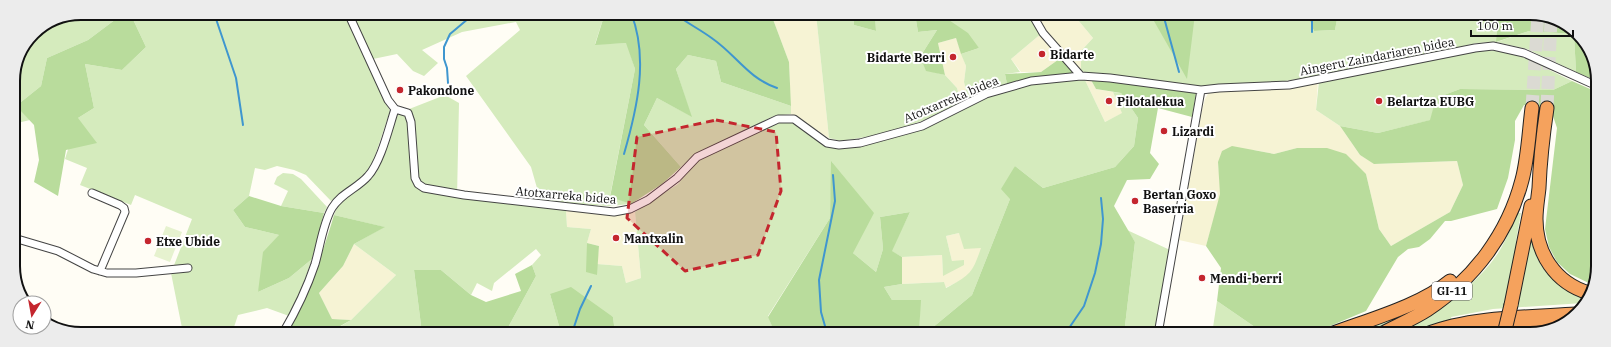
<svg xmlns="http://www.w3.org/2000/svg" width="1611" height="347" viewBox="0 0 1611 347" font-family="'IBM Plex Serif',serif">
	<rect width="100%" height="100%" fill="#fffdf5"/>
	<path fill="#f6f3d4" d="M 771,14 L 816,14 L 829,138 L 791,114 L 789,62 Z
		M 1035,14 L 1073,14 L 1093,38 L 1081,51 L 1081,70 L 1045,29 Z
		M 1042,33 L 1062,57 L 1041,72 L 1021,72 L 1011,59 Z
		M 956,38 L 966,66 L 964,82 L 968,99 L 961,103 L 957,88 L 945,75 L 938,43 Z
		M 1085,80 L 1091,80 L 1096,89 L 1113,92 L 1123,113 L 1105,122 Z
		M 1318,81 L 1316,110 L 1340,126 L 1360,155 L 1375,164 L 1457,161 L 1463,185 L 1450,212 L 1391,246 L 1379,229 L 1366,174 L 1297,148 L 1274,154 L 1254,150 L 1218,162 L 1221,194 L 1206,246 L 1179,240 L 1202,110 L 1205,99 L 1209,92 L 1220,90 L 1269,90 Z
		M 566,210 L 610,214 L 635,212 L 641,278 L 626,283 L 622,266 L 597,264 L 599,246 L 587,243 L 591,229 L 567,227 Z
		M 959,233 L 982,248 L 974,269 L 966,278 L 945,288 L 944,282 L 902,284 L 902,257 L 942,255 L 943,275 L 952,261 L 946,236 Z
		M 354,244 L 396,275 L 351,320 L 332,319 L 319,293 L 343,266 Z"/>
	<path fill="#d5ebbd" d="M 81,13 L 124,13 L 88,40 L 47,58 L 41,86 L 16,106 L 30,120 L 13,124 L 13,77 L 33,33 L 55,18 Z
		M 130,13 L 344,13 L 390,111 L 371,168 L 363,177 L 331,201 L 306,175 L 294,170 L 277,166 L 265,170 L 255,168 L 249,196 L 233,210 L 245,227 L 279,235 L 258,292 L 289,278 L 312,259 L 299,296 L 289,316 L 267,308 L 238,315 L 232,333 L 183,333 L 171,273 L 192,219 L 135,195 L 131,205 L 80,185 L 87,168 L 65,159 L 78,118 L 94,108 L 85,64 L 122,70 L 146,47 Z
		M 351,13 L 605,13 L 595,44 L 627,43 L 635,69 L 610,196 L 631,204 L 609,206 L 541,202 L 531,167 L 466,76 L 520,30 L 516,22 L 462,32 L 422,50 L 438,63 L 424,76 L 413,71 L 397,54 L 373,59 Z
		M 816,14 L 854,14 L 854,25 L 876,31 L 875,14 L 915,14 L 918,32 L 937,30 L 920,57 L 926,70 L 945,75 L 957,88 L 961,103 L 938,116 L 878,135 L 841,141 L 829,138 Z
		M 940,14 L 1029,14 L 1042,33 L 1011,59 L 1020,72 L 1005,74 L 1007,84 L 986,91 L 968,99 L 964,82 L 966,66 L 961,54 L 979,48 Z
		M 1073,14 L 1307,14 L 1314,31 L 1335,30 L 1338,14 L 1499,14 L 1497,42 L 1529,31 L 1574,34 L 1576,72 L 1527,49 L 1496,42 L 1477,43 L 1349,71 L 1272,83 L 1200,87 L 1089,75 L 1081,70 L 1081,51 L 1093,38 Z
		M 1477,51 L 1502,51 L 1523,57 L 1572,81 L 1553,90 L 1460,89 L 1436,98 L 1431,120 L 1378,133 L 1340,126 L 1316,110 L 1319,81 Z
		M 688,55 L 716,61 L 721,82 L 791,106 L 791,114 L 774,116 L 696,154 L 681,167 L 644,125 L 657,98 L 691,116 L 676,69 Z
		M 1085,80 L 1105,122 L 1122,113 L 1113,92 L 1121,93 L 1138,118 L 1134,146 L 1115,167 L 1043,188 L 1015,166 L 1010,199 L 972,295 L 926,333 L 919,333 L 920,300 L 892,300 L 884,287 L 902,284 L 944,282 L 946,288 C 970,275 972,274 981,248 L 964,249 L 959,233 L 946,236 L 952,261 L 964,260 L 964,265 L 943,276 L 942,255 L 902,257 L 891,251 L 910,212 L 880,217 L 883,249 L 876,272 L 853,253 L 832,162 L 830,218 L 768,316 L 775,333 L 615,333 L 613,317 L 550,294 L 561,333 L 505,333 L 536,276 L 532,265 L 541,255 L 536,249 L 494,283 L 492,291 L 477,283 L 471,295 L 441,270 L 414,270 L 422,333 L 332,333 L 331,332 L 351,320 L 396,275 L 354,244 L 384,227 L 334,215 L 339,203 L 376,173 L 381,163 L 395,117 L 399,113 L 445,95 L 459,103 L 457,197 L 566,210 L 567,227 L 591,229 L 587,243 L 596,275 L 597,264 L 622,266 L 626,283 L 641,278 L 635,212 L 678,184 L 697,160 L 776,122 L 793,121 L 841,147 L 927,126 L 987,95 L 1030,84 Z
		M 1597,155 L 1597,216 L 1596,216 L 1590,159 Z
		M 283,173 L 293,174 L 301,179 L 327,207 L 324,213 L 281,206 L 288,191 L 274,184 L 277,177 Z
		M 1518,213 L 1521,213 L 1516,241 L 1532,242 C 1535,249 1537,258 1541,265 C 1551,282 1569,290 1586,297 L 1583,303 L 1493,309 L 1451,317 L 1455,334 L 1345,334 L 1416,308 L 1430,316 C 1455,297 1483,278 1500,250 C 1507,238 1512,225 1518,213 Z
		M 1127,230 L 1170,250 L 1156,334 L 1124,334 L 1135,242 Z
		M 1217,301 L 1265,334 L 1212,334 Z"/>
	<path fill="#b9dc9c" d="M 124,13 L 130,13 L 146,47 L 122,70 L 85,64 L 94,108 L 78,118 L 97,143 L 66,150 L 58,196 L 34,182 L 39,160 L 34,125 L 16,106 L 41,86 L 47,58 L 88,40 Z
		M 605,13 L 771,14 L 789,62 L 791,106 L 721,82 L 716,61 L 688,55 L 676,69 L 692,117 L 657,98 L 644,125 L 681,167 L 662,184 L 631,204 L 610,197 L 635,69 L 626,43 L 595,45 Z
		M 854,14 L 875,14 L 876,31 L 854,25 Z
		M 915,14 L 940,14 L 968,33 L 979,48 L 961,54 L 956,38 L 938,43 L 945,75 L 926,71 L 920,57 L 937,30 L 918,32 Z
		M 1150,14 L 1195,14 L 1187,79 Z
		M 1307,14 L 1338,14 L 1335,30 L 1314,31 Z
		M 1499,14 L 1543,14 L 1578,33 L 1597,68 L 1597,81 L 1576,72 L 1574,34 L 1529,31 L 1496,42 Z
		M 1062,57 L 1077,75 L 1029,78 L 1007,84 L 1005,74 L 1041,72 Z
		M 1091,80 L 1116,82 L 1196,93 L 1192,117 L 1158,108 L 1150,153 L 1159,164 L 1150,179 L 1127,180 L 1114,206 L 1135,242 L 1124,334 L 926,333 L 972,295 L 1010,199 L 1001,189 L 1015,166 L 1043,188 L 1115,167 L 1134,146 L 1138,118 L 1121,93 L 1096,89 Z
		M 1572,81 L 1597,92 L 1597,155 L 1590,160 L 1597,216 L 1597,279 L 1593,285 L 1570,274 L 1557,262 L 1549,247 L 1545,229 L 1557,128 L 1550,107 L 1524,105 L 1515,121 L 1515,140 L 1508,178 L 1497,209 L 1451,221 L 1445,221 L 1430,239 L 1419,247 L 1408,249 L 1398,257 L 1366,311 L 1311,334 L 1265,334 L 1217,301 L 1221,268 L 1206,246 L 1220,194 L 1218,162 L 1222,151 L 1232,146 L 1274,154 L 1297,148 L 1327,148 L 1346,154 L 1366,174 L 1379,229 L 1391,246 L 1450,212 L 1463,185 L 1457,161 L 1374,164 L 1360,155 L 1340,126 L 1378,133 L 1430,120 L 1436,98 L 1460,89 L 1553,90 Z
		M 831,161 L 874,213 L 853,253 L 876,272 L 883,249 L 880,217 L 910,212 L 892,251 L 902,257 L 902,284 L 884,287 L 892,300 L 921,300 L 919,333 L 799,333 L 796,330 L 791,333 L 775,333 L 768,317 L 830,218 Z
		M 249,196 L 281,206 L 324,213 L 312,259 L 289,278 L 258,292 L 263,252 L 279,235 L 245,227 L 233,210 Z
		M 334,215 L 385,227 L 354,244 L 343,266 L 319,293 L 332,319 L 351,320 L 328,333 L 286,333 C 308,293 321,259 334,215 Z
		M 587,243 L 599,246 L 597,275 L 586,272 Z
		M 532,265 L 536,276 L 505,333 L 422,333 L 414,270 L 441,270 L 471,295 L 486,302 L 521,291 L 515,274 Z
		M 571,287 L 613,317 L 615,333 L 561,333 L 550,294 Z"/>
	<path fill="#e6f2cf" d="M 166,226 L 182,232 L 170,262 L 154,256 Z"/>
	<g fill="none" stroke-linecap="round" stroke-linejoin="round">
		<path stroke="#3f96cf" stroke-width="2" d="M 214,13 L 236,78 L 243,125
			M 675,14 C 687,23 701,30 713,39 C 737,56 748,78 777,88
			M 1163,14 L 1179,72
			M 1312,32 L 1312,14
			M 448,83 L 447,68 L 444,59 L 444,47 L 450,34 L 475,13
			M 624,154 C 637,109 649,58 631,13
			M 572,333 L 580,309 L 591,286
			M 827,333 L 821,312 L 819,280 L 835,201 L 833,175
			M 1065,334 L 1084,306 L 1095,273 L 1101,244 L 1103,219 L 1101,198"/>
		<path stroke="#dbdad3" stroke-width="13" stroke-dasharray="13 6" stroke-linecap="butt" d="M 1532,108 L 1538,14
			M 1547,108 L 1551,19"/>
		<g stroke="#444" stroke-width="9">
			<path id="minor" d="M 348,13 L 388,100 L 395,109
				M 1032,14 L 1043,33 L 1081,76
				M 395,109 L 408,113 L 411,122 L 415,178 L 418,184 L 424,188 L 464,195 L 614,212 L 630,209 L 648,200 L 677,178 L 697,157 L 778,119 L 794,119 L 827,143 L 839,145 L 860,143 L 922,126 L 986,94 L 1031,81 L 1081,76 L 1110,78 L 1201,90 L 1219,88 L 1289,85 L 1475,48 L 1493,46 L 1524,53 L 1597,86
				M 92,193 L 120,205 L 124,208 L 125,212 L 100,271
				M 14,238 L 58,251 L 93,269 L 107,273 L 136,273 L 188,268
				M 283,333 C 296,311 307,288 315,264 C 320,247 323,223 332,208 C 341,193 358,188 368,176 C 381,162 389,127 395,109
				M 1158,334 L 1201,90"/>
		</g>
		<g stroke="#222" stroke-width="15">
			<path id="motorway" d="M 1547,108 C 1543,135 1540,161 1539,188 C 1538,198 1536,208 1536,219 C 1536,253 1555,283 1589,293
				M 1511,305 L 1531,206
				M 1331,334 C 1368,320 1420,306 1450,281
				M 1381,334 C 1396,326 1413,319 1427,310 C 1474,279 1508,234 1522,180 C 1528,158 1529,131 1532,108
				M 1427,334 C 1469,317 1531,317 1576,314
				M 1466,334 L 1494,329 L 1554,325"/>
		</g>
		<use href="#minor" stroke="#fff" stroke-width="7"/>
		<use href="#motorway" stroke="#f5a25d" stroke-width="13"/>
		<g stroke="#222" stroke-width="15" stroke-linecap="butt">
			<path id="motorway-bridge" d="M 1504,334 L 1511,305"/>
		</g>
		<use href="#motorway-bridge" stroke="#f5a25d" stroke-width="13"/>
	</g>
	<path fill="#c4262e" fill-opacity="0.2" stroke="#c4262e" stroke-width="3" stroke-dasharray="8 5" stroke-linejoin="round" d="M 716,120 L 776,132 L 781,191 L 758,255 L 685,271 L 627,218 L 637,137 Z"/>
	<g fill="#c4262e" stroke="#fff" stroke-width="1.5">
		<circle cx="1042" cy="54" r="4"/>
		<circle cx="953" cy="57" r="4"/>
		<circle cx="400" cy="90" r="4"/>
		<circle cx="1109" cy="101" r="4"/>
		<circle cx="1379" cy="101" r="4"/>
		<circle cx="1164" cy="131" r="4"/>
		<circle cx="1135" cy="201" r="4"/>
		<circle cx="616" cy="238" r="4"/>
		<circle cx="148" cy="241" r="4"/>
		<circle cx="1202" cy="278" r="4"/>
	</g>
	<g text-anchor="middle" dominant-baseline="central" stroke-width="4" stroke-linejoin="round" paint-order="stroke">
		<rect fill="#fff" stroke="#585858" stroke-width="1" x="1432" y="282" width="40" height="18" rx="3"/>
		<g font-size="11" font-weight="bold" fill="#111">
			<text x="1452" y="291">GI-11</text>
		</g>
		<g font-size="12" font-weight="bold" fill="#111" stroke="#fff" text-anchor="start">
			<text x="1050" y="54">Bidarte</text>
			<text x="945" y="57" text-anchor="end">Bidarte Berri</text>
			<text x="408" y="90">Pakondone</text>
			<text x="1117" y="101">Pilotalekua</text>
			<text x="1387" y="101">Belartza EUBG</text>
			<text x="1172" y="131">Lizardi</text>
			<text x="1143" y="194">Bertan Goxo<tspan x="1143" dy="14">Baserria</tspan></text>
			<text x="624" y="238">Mantxalin</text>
			<text x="156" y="241">Etxe Ubide</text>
			<text x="1210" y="278">Mendi-berri</text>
		</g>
		<g font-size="12" fill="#111" stroke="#fff">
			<text transform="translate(1377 56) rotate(-11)">Aingeru Zaindariaren bidea</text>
			<text transform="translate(951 99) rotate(-23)">Atotxarreka bidea</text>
			<text transform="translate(566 195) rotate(5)">Atotxarreka bidea</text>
		</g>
	</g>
	<path d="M0 0H1611V347H0ZM81 20H1530A61 61 0 0 1 1591 81V266A61 61 0 0 1 1530 327H81A61 61 0 0 1 20 266V81A61 61 0 0 1 81 20Z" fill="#ececec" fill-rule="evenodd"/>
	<path fill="none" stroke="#111" stroke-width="2" d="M81 20H1530A61 61 0 0 1 1591 81V266A61 61 0 0 1 1530 327H81A61 61 0 0 1 20 266V81A61 61 0 0 1 81 20Z"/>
	<g transform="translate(32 315) rotate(191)"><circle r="19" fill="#ffffff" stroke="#a0a0a0"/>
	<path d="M0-3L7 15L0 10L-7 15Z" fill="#c4262e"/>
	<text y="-6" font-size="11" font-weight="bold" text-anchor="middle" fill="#111111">N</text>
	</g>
	<path d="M1471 30v6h102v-6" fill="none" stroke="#111111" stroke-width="2"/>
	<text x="1477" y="30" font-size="12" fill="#111111" stroke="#ffffff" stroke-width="3" paint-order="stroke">100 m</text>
</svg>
